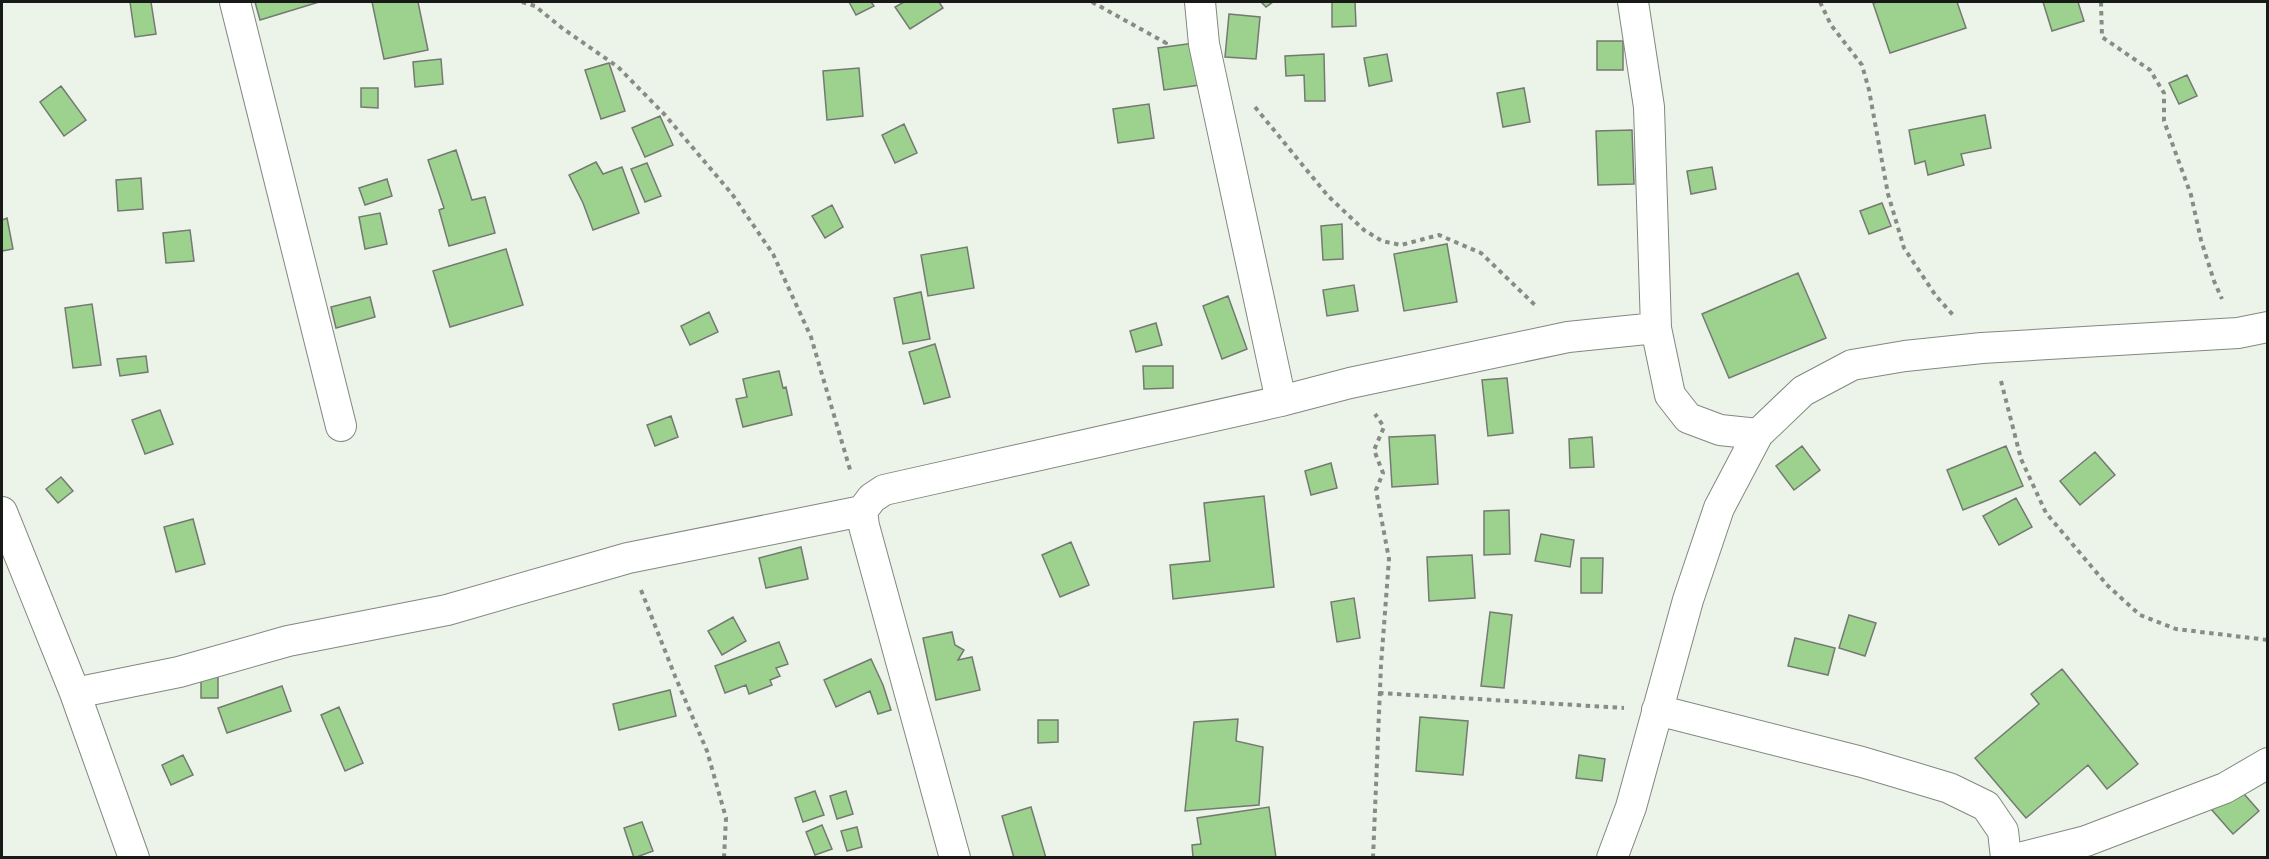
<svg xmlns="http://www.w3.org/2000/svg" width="2269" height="859" viewBox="0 0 2269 859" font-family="'DejaVu Sans',sans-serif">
	<rect width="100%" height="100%" fill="#ecf4ea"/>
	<path fill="#9dd18e" stroke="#747a72" stroke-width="1.5" d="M 130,2 L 151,2 L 156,34 L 135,37 Z
		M 255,2 L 319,2 L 260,20 Z
		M 372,2 L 418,2 L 428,50 L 384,59 Z
		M 849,2 L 871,2 L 874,6 L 856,15 Z
		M 904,2 L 939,2 L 943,8 L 910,29 L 895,7 Z
		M 1261,2 L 1273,2 L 1266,7 Z
		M 1332,2 L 1355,2 L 1356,26 L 1332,27 Z
		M 1878,2 L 1957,2 L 1966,28 L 1890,53 L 1873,3 Z
		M 2043,2 L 2078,2 L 2084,21 L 2052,31 Z
		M 1229,14 L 1260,17 L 1256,59 L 1225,57 Z
		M 1597,41 L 1623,41 L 1623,70 L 1597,70 Z
		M 1194,43 L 1200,85 L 1164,90 L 1158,48 Z
		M 1324,54 L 1325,101 L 1305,101 L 1304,75 L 1286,76 L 1285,56 Z
		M 1387,54 L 1392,81 L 1369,86 L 1364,58 Z
		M 441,59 L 443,84 L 415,87 L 413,62 Z
		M 609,63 L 625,111 L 601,119 L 585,70 Z
		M 859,68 L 863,116 L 827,120 L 823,71 Z
		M 2187,75 L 2197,96 L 2179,104 L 2169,83 Z
		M 61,86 L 86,120 L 64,136 L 40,102 Z
		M 361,88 L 378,88 L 378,108 L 361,107 Z
		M 1524,88 L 1530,122 L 1503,127 L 1497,93 Z
		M 1149,104 L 1154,138 L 1118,143 L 1113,109 Z
		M 1985,115 L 1991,148 L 1961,154 L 1964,165 L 1928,175 L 1925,161 L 1915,164 L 1909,130 Z
		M 660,116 L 673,145 L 645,157 L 632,128 Z
		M 904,124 L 917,153 L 895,163 L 882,135 Z
		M 1632,130 L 1634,184 L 1598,185 L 1596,131 Z
		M 456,150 L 472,200 L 485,197 L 495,233 L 449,246 L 439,210 L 444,208 L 428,160 Z
		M 596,162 L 603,174 L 622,167 L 639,213 L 593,230 L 583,203 L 569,175 Z
		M 647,163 L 661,196 L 645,202 L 631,169 Z
		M 1712,167 L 1716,189 L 1691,194 L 1687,171 Z
		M 141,178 L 143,209 L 118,211 L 116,180 Z
		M 387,179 L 392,196 L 365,205 L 359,188 Z
		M 1882,203 L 1891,226 L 1869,234 L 1860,211 Z
		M 832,205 L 843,227 L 825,238 L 812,216 Z
		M 380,213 L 387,244 L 365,249 L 359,217 Z
		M 7,218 L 13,249 L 2,251 L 2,220 Z
		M 1342,224 L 1343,259 L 1323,260 L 1321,226 Z
		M 190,230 L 194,261 L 166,263 L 163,233 Z
		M 1447,244 L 1457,302 L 1404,311 L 1394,254 Z
		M 967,247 L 974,288 L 928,296 L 921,255 Z
		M 506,249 L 523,305 L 450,327 L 433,271 Z
		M 1798,273 L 1826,338 L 1729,378 L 1702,314 Z
		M 1354,285 L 1358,311 L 1327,316 L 1323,290 Z
		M 921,292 L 930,339 L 903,344 L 894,298 Z
		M 1228,296 L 1247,349 L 1222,359 L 1203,306 Z
		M 370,297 L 375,317 L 336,328 L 331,307 Z
		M 92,304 L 101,365 L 73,368 L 65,308 Z
		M 709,312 L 718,332 L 690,345 L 681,326 Z
		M 1156,323 L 1162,345 L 1136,352 L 1130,331 Z
		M 935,344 L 950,397 L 924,404 L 909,352 Z
		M 146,356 L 148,372 L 120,376 L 117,359 Z
		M 1143,366 L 1173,366 L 1173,388 L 1144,389 Z
		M 779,371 L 783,388 L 786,387 L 792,415 L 743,427 L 736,399 L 747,397 L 743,379 Z
		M 1507,378 L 1513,433 L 1488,436 L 1482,380 Z
		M 160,410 L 173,444 L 145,454 L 132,420 Z
		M 671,416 L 678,437 L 655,446 L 647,425 Z
		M 1435,435 L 1438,484 L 1392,487 L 1389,437 Z
		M 1592,437 L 1594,467 L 1570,468 L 1569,439 Z
		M 1802,446 L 1820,470 L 1794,490 L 1776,466 Z
		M 2006,446 L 2023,486 L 1963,510 L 1947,470 Z
		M 2095,452 L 2115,475 L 2080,505 L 2060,481 Z
		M 1331,463 L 1337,488 L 1311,495 L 1305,471 Z
		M 61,477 L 73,491 L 58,503 L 46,489 Z
		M 1264,496 L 1274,587 L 1173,599 L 1170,565 L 1210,561 L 1204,503 Z
		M 2016,498 L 2032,527 L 1999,545 L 1983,516 Z
		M 1509,510 L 1510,554 L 1484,555 L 1484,511 Z
		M 193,519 L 205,564 L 176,572 L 164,527 Z
		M 1541,534 L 1574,540 L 1570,567 L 1535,561 Z
		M 1071,542 L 1089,585 L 1060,597 L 1042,555 Z
		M 801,547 L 808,579 L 766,588 L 759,558 Z
		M 1472,555 L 1475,598 L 1429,601 L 1427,557 Z
		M 1581,558 L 1603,558 L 1602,593 L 1581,593 Z
		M 1354,598 L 1360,638 L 1337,642 L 1331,602 Z
		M 1490,612 L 1512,615 L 1504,688 L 1481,686 Z
		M 1849,615 L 1876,623 L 1865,656 L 1839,648 Z
		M 733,617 L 746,641 L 722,655 L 708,631 Z
		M 952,632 L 955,645 L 964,650 L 958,660 L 972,657 L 980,690 L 936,700 L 923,638 Z
		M 1795,638 L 1835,648 L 1828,675 L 1788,666 Z
		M 779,642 L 788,664 L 776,668 L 780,676 L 770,680 L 772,685 L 749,694 L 746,685 L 725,693 L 715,666 Z
		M 871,659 L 883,685 L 891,710 L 878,714 L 870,691 L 836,707 L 824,680 Z
		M 2062,669 L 2138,764 L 2107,789 L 2088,765 L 2026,818 L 1975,758 L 2039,704 L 2031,694 Z
		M 218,670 L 218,698 L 201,698 L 201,671 Z
		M 282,686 L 291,711 L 227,733 L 218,708 Z
		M 670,690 L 676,716 L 619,730 L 613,704 Z
		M 339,707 L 363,763 L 345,771 L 321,715 Z
		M 1420,717 L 1468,721 L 1463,775 L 1416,771 Z
		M 1238,719 L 1236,741 L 1263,747 L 1259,805 L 1185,811 L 1194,722 Z
		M 1038,720 L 1058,720 L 1058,742 L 1038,743 Z
		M 183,755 L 193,775 L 171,785 L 162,765 Z
		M 1579,755 L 1605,759 L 1602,781 L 1576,778 Z
		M 2237,786 L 2259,811 L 2233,834 L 2211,809 Z
		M 815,791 L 824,815 L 803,822 L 795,798 Z
		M 846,791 L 853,814 L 837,819 L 830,796 Z
		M 1031,807 L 1046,858 L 1014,858 L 1002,816 Z
		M 1269,807 L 1276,858 L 1193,858 L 1192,845 L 1201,844 L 1197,818 Z
		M 642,822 L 653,851 L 634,858 L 624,828 Z
		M 822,825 L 832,849 L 815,855 L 806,832 Z
		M 857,827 L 862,847 L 847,851 L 841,831 Z"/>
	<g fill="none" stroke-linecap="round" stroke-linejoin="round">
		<g stroke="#81887f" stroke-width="32">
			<path id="street" d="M 235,2 L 341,426
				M 1200,2 L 1204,44 L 1281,401
				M 1633,2 L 1649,107 L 1656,328 L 1670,395 L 1688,418 L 1720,430 L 1758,434
				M 2,512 L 75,693 L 134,858
				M 75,693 L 179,672 L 288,641 L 447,610 L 628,558 L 862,511
				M 1657,710 L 1862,762 L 1949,788 L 1986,806 L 2003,831 L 2006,858
				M 955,858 L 864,526 L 862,511 L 872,498 L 884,490 L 1281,401 L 1350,383 L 1568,337 L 1656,328
				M 1612,858 L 1631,807 L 1688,600 L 1719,508 L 1758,434 L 1803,391 L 1852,365 L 1905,356 L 1982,348 L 2238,333 L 2268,327
				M 2019,858 L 2086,841 L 2225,788 L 2268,763"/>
		</g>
		<path stroke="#878d86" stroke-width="4" stroke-dasharray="4.5 4.5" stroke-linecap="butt" d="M 522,2 L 535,6 L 562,28 L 618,67 L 665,115 L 732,194 L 773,254 L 811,337 L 851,473
			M 1092,2 L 1166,43 L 1166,41
			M 1820,2 L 1831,25 L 1862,65 L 1869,90 L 1888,194 L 1904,248 L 1936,296 L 1953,315
			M 2101,2 L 2102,37 L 2150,70 L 2164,93 L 2164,121 L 2191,195 L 2201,240 L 2214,281 L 2222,299
			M 1255,107 L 1328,196 L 1364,230 L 1382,241 L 1401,245 L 1439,235 L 1481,253 L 1537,307
			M 2001,381 L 2021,459 L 2046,513 L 2108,586 L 2140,615 L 2176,629 L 2268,640
			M 641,590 L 675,676 L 707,751 L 726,818 L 724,858
			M 1379,693 L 1624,708
			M 1373,858 L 1381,665 L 1389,559 L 1376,490 L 1383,473 L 1374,450 L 1384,427 L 1375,414"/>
		<use href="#street" stroke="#fff" stroke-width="30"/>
	</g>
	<rect width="2269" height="859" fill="none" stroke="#171a17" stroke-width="6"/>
</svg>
